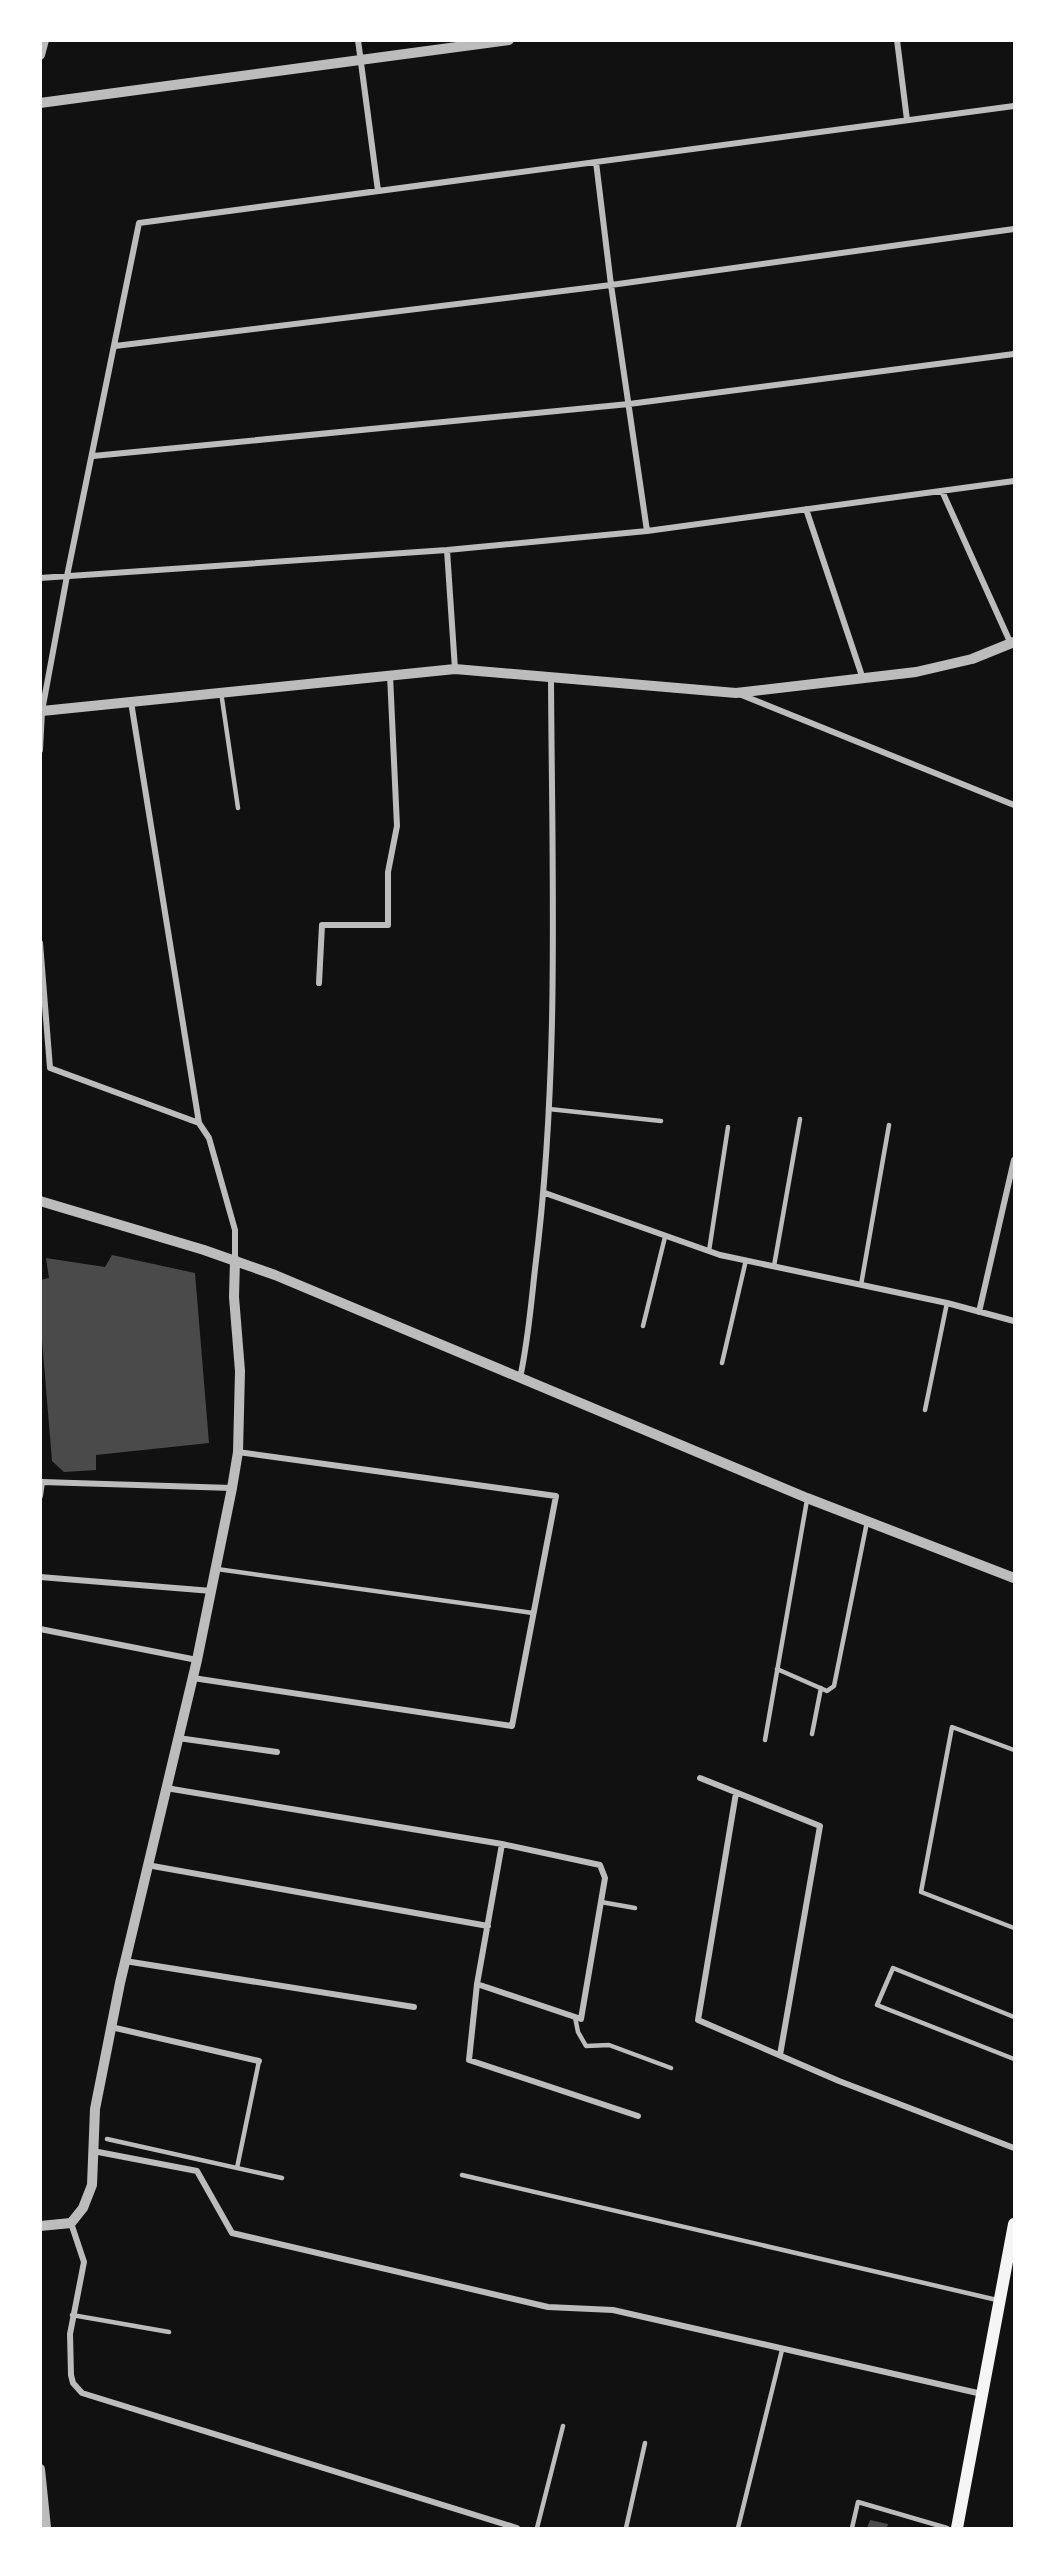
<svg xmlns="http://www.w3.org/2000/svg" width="1055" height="2569" viewBox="0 0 1055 2569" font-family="'Varela Round',sans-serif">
	<rect width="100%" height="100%" fill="#111"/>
	<path fill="#4a4a4a" d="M 112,1255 L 195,1273 L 209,1443 L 96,1455 L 96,1470 L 64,1472 L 52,1461 L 40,1316 L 40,1280 L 49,1278 L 46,1258 L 105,1267 Z
		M 870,2520 L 888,2524 L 887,2528 L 867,2528 Z"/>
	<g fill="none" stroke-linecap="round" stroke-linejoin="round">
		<path stroke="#bcbcbc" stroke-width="4.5" d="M 221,692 L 238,808
			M 549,1109 L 661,1121
			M 709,1251 L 728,1127
			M 774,1266 L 800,1119
			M 861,1285 L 889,1125
			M 643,1326 L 665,1237
			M 722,1363 L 746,1260
			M 925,1410 L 947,1303
			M 217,1569 L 533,1613
			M 777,1669 L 827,1691 L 834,1686 L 867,1522
			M 812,1734 L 821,1688
			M 765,1740 L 807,1500
			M 1014,1750 L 952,1727 L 921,1892 L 1014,1928
			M 601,1902 L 635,1908
			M 575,2017 L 578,2032 L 586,2046 L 609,2045 L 671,2068
			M 1014,2017 L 893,1968 L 877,2005 L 1014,2059
			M 107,2139 L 282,2178
			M 237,2168 L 259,2061
			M 462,2175 L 997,2300
			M 72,2315 L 169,2332
			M 537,2528 L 563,2426
			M 626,2528 L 645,2443
			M 738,2528 L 782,2350
			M 852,2528 L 858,2502 L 947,2528"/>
		<path stroke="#bcbcbc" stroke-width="6" d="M 358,40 L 378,191
			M 897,40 L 907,120
			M 596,162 L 611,285 L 647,531
			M 115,346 L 611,285 L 1014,229
			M 93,456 L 629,404 L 1014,354
			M 942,491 L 1011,644
			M 806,509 L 863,679
			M 447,550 L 455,669
			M 40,578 L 447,550 L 647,531 L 1014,481
			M 739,694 L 1014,805
			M 131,702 L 199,1123 L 209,1138 L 235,1230 L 235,1260
			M 40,750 L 42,711 L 67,576 L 139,223 L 1014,106
			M 40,943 L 50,1068 L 199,1123
			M 319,983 L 322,925 L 388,925 L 388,872 L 397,826 L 390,675
			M 545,1193 L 720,1255 L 947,1303 L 1014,1321
			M 979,1312 L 1014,1160
			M 520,1378 C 528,1342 531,1305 535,1269 C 560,1073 552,875 551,677
			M 40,1496 L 42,1482 L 232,1488
			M 40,1577 L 212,1591
			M 40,1629 L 197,1660
			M 193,1678 L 512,1726 L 556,1496 L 238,1452
			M 178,1738 L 277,1752
			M 700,1778 L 820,1826 L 780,2055
			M 166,1788 L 502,1844 L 600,1865 L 605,1878 L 581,2019 L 477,1984 L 502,1844
			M 736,1793 L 698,2020 L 839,2081 L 1014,2148
			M 147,1865 L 488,1926
			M 125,1961 L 414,2007
			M 477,1984 L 469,2060 L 638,2116
			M 111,2027 L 259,2061
			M 93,2151 L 197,2171 L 232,2233 L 548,2307 L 613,2310 L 982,2394
			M 71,2223 L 84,2262 L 70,2334 L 71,2375 L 73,2383 L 82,2393 L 517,2528"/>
		<path stroke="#bcbcbc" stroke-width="10" d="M 40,55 L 44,40
			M 40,103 L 509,40
			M 42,711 L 455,669 L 736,693 L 916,672 L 972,659 L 1014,642
			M 40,1201 L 204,1250 L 275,1275 L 807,1498 L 1014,1578
			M 40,2226 L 71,2223 L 83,2208 L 92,2185 L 95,2109 L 120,1983 L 197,1660 L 232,1488 L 238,1452 L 240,1371 L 234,1297 L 235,1260
			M 40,2469 L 46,2528"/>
		<path stroke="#f5f5f5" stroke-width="12" d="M 957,2528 L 1014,2224"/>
	</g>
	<rect width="1055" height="2569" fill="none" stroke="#ffffff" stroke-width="84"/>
</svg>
